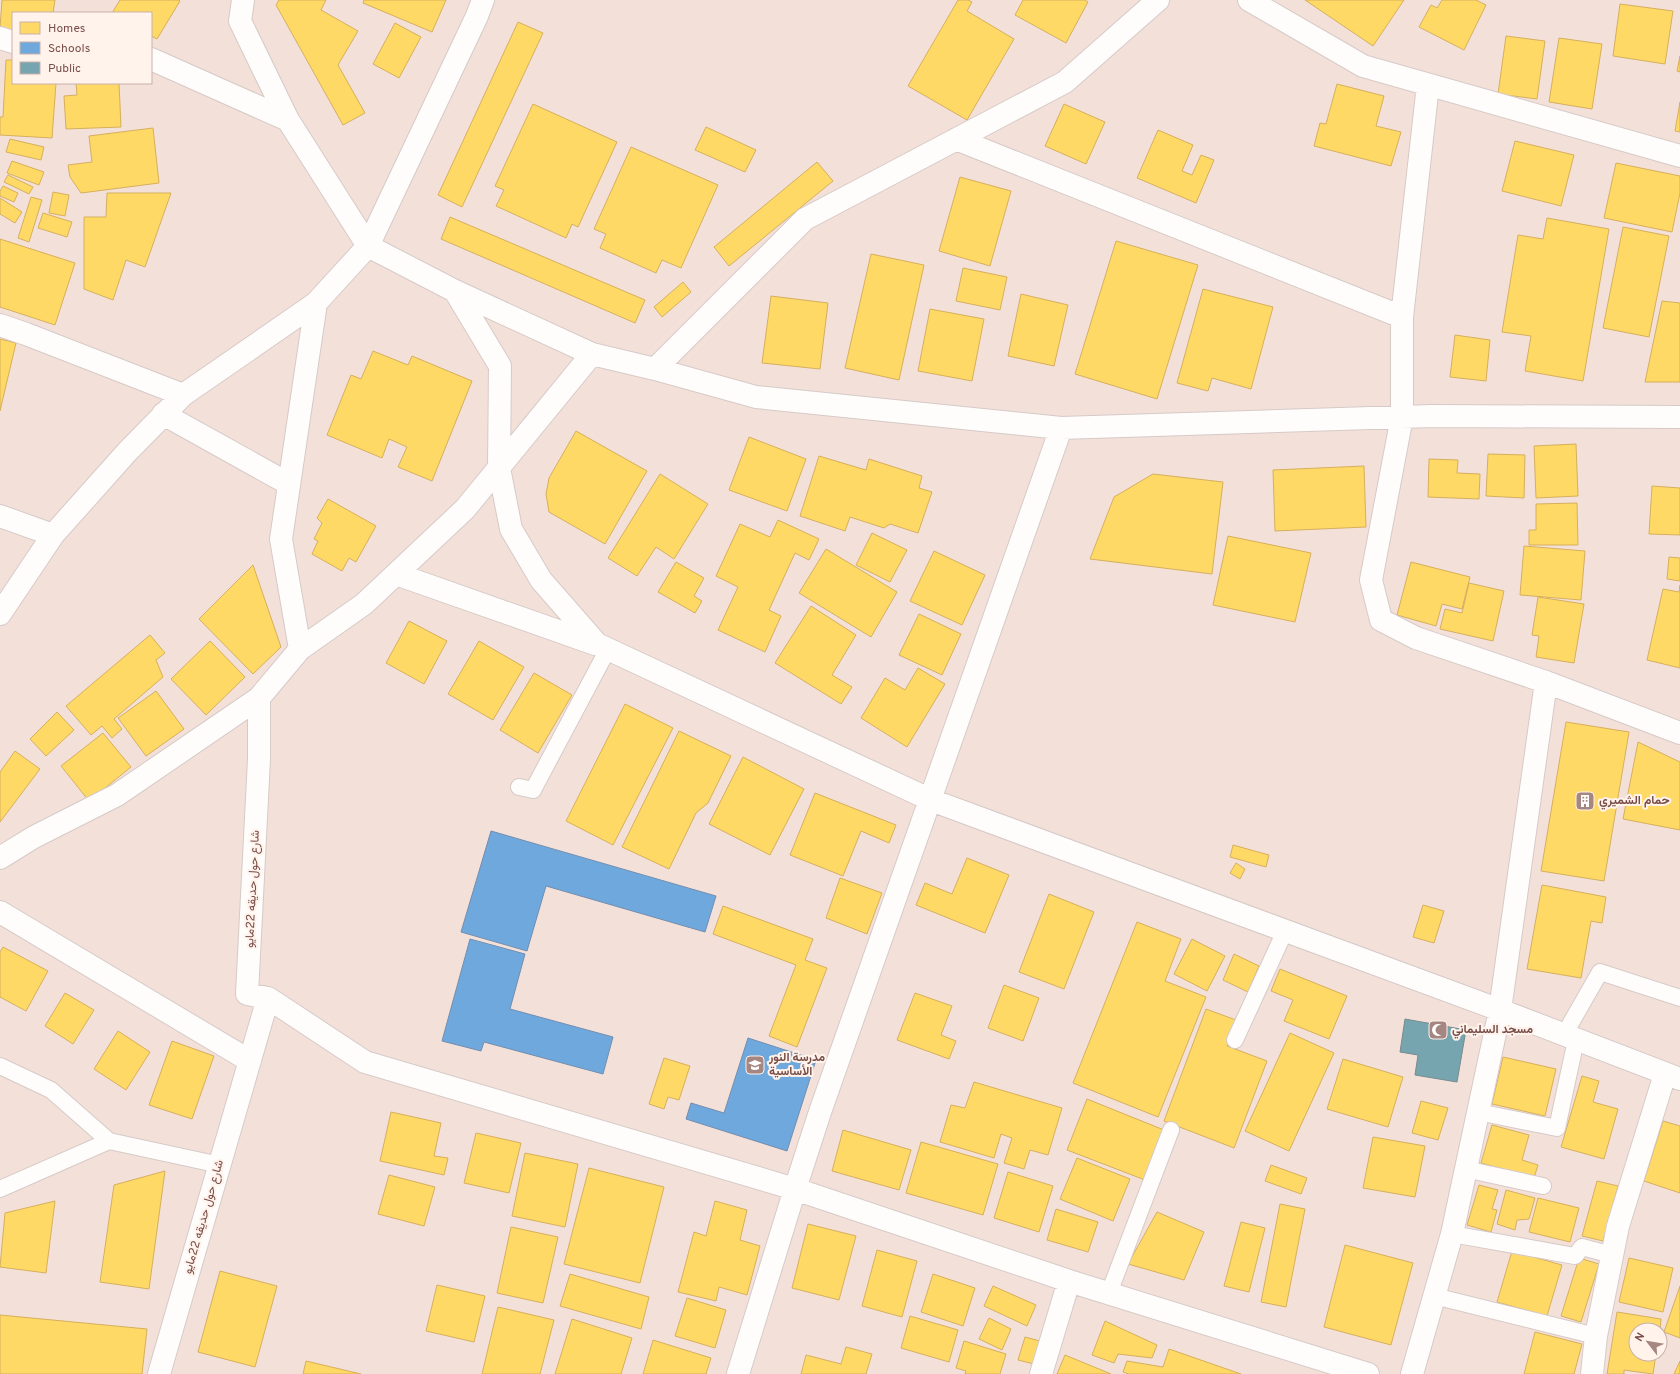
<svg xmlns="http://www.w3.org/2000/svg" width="1680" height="1374" viewBox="0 0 1680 1374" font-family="Overpass,Vazirmatn,sans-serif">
	<rect width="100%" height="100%" fill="#f8efeb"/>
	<path fill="#f3e1d9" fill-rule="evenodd" d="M 0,0 L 1680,0 L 1680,1374 L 0,1374 ZM 13,13 L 151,13 L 151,83 L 13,83 ZM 1636,1330 L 1660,1330 L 1660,1354 L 1636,1354 Z"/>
	<path fill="#ffd966" stroke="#d6af5d" d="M 2,0 L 55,0 L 53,13 L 13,13 L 13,30 L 0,28 Z
		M 120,0 L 179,0 L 180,1 L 157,39 L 151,36 L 151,13 L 112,13 Z
		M 279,0 L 326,0 L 321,10 L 358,31 L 338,65 L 365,113 L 343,125 L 276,5 Z
		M 364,0 L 446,0 L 432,32 L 363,3 Z
		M 958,0 L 968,0 L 972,2 L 967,11 L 1014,39 L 967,120 L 908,86 Z
		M 1023,0 L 1085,0 L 1088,2 L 1066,43 L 1015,15 Z
		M 1305,0 L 1404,0 L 1373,46 Z
		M 1442,0 L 1476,0 L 1486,5 L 1464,50 L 1419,27 L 1431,5 L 1437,8 Z
		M 1620,4 L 1673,11 L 1665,64 L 1613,56 Z
		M 518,22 L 543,33 L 462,207 L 438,195 Z
		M 395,23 L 421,37 L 399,78 L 373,64 Z
		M 1506,36 L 1545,41 L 1537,99 L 1498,94 Z
		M 1559,38 L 1602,44 L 1592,109 L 1549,102 Z
		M 1680,56 L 1680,72 L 1677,71 Z
		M 6,60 L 13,60 L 13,83 L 56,83 L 52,138 L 0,135 L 0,117 L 3,117 Z
		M 76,83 L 119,83 L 121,127 L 66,129 L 64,96 L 77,95 Z
		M 1337,84 L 1384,96 L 1376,126 L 1401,132 L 1391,166 L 1314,146 L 1320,123 L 1326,124 Z
		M 1680,102 L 1680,132 L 1675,131 Z
		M 533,104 L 617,142 L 578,227 L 572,224 L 566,238 L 496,206 L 504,190 L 495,186 Z
		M 1064,104 L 1105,122 L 1086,164 L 1045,146 Z
		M 706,127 L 756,150 L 745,172 L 695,150 Z
		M 153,128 L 159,183 L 81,193 L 70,177 L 68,165 L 92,162 L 89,136 Z
		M 1158,130 L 1193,145 L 1182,171 L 1192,175 L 1201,155 L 1214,160 L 1196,203 L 1137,178 Z
		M 10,139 L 44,147 L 41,160 L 6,152 Z
		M 1515,141 L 1574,155 L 1561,206 L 1502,191 Z
		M 631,147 L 718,185 L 681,268 L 662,260 L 656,273 L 600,248 L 606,234 L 594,229 Z
		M 12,161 L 44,172 L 39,185 L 7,173 Z
		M 817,162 L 833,181 L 729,266 L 714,247 Z
		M 1616,163 L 1680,176 L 1680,193 L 1672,232 L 1604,218 Z
		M 8,175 L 33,187 L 29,194 L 4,182 Z
		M 960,177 L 1011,191 L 990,266 L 939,251 Z
		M 3,186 L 18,193 L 14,202 L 0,196 L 0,191 Z
		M 53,192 L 69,195 L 65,216 L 49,213 Z
		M 107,193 L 171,193 L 145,267 L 126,260 L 113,300 L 84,289 L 84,217 L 106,217 Z
		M 31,197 L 42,200 L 29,242 L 18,238 Z
		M 0,198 L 22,212 L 15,223 L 0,214 Z
		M 43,213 L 72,222 L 67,237 L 38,228 Z
		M 450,217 L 645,300 L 635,323 L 441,239 Z
		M 1547,218 L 1609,229 L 1583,381 L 1525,371 L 1531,336 L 1502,332 L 1518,235 L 1543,239 Z
		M 1623,227 L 1669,236 L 1649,337 L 1603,328 Z
		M 0,239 L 75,263 L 55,325 L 0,307 Z
		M 1116,241 L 1198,265 L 1157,399 L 1075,374 Z
		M 871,254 L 924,265 L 899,380 L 845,368 Z
		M 963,268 L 1007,277 L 1000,310 L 956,301 Z
		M 683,282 L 691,292 L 662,317 L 654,307 Z
		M 1203,289 L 1273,307 L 1251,389 L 1212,378 L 1208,391 L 1177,383 Z
		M 1021,294 L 1068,305 L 1054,366 L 1008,356 Z
		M 771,296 L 828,303 L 820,369 L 762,363 Z
		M 1662,301 L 1680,303 L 1680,382 L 1645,382 Z
		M 930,309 L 984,319 L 972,381 L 918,371 Z
		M 1455,335 L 1490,340 L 1486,381 L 1450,377 Z
		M 0,339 L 16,343 L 0,411 Z
		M 373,351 L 408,365 L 412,356 L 472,381 L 432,481 L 398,467 L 407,447 L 389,439 L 382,458 L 327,435 L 351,375 L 361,379 Z
		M 576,431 L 647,471 L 605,544 L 549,512 L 546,494 L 549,478 Z
		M 749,437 L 806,459 L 787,511 L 729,490 Z
		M 1576,444 L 1578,496 L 1536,498 L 1534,446 Z
		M 1488,454 L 1525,455 L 1524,498 L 1486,496 Z
		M 819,456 L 866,470 L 869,459 L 922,476 L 919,488 L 932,492 L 918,533 L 890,524 L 884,528 L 850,517 L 845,531 L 800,516 Z
		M 1429,459 L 1458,460 L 1457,473 L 1480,474 L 1479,499 L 1428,497 Z
		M 1364,466 L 1366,527 L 1275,531 L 1273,470 Z
		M 660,474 L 708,504 L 674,559 L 656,547 L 637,576 L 608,558 Z
		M 1153,474 L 1223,482 L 1212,574 L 1090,559 L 1114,497 Z
		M 1652,486 L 1680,488 L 1680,535 L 1649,534 Z
		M 328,499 L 376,526 L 356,562 L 349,558 L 342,571 L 312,554 L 318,541 L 314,539 L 322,523 L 317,518 Z
		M 1577,503 L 1578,545 L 1529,545 L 1529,530 L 1536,530 L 1536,504 Z
		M 778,520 L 819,539 L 809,560 L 795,553 L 769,610 L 781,616 L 765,652 L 718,630 L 738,587 L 716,576 L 740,524 L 770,537 Z
		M 872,533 L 907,550 L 890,582 L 856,565 Z
		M 1228,536 L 1311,553 L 1295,622 L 1213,605 Z
		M 1524,546 L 1585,551 L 1581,600 L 1520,595 Z
		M 826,549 L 897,592 L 871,637 L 799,593 Z
		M 934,551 L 985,575 L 962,625 L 910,601 Z
		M 1669,557 L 1680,558 L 1680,581 L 1667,579 Z
		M 676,562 L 704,578 L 694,596 L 702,601 L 695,613 L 658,592 Z
		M 1411,562 L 1470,577 L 1462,609 L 1442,604 L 1436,626 L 1397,615 Z
		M 253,565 L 281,647 L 253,674 L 199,619 Z
		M 1469,583 L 1504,591 L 1493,641 L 1440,629 L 1445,609 L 1462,613 Z
		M 1680,585 L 1680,668 L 1647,660 L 1663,589 L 1679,592 Z
		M 1538,597 L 1584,604 L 1574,663 L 1536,657 L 1539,636 L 1532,635 Z
		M 811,606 L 856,635 L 832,675 L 852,687 L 841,704 L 775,663 Z
		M 919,614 L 961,634 L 942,675 L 899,655 Z
		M 409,621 L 447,641 L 424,684 L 386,663 Z
		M 150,635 L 165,653 L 156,660 L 163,677 L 114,719 L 122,729 L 112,738 L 102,726 L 91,735 L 66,706 Z
		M 210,641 L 245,677 L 206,715 L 171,679 Z
		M 479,641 L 524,667 L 493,720 L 448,694 Z
		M 918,668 L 945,684 L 907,747 L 861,718 L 885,678 L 905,690 Z
		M 534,673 L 572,695 L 538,753 L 500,730 Z
		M 156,691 L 184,729 L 146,756 L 118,718 Z
		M 625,704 L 673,728 L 613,845 L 566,821 Z
		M 57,712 L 74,730 L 46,756 L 30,739 Z
		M 1566,722 L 1629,732 L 1604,881 L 1541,871 Z
		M 679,731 L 731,756 L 708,803 L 696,813 L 669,869 L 622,847 Z
		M 103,733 L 131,767 L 89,801 L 61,766 Z
		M 1638,742 L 1680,762 L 1680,830 L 1623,819 Z
		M 15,751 L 40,769 L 0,822 L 0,772 Z
		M 743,757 L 804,789 L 770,855 L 709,824 Z
		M 815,793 L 896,825 L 889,843 L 861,831 L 843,876 L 790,855 Z
		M 1233,845 L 1269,855 L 1266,867 L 1230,857 Z
		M 967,858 L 1009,875 L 985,933 L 916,905 L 925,883 L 952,894 Z
		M 1236,863 L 1245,869 L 1240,879 L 1230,873 Z
		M 840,878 L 882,893 L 867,934 L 826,918 Z
		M 1542,885 L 1606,897 L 1602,923 L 1591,921 L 1581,978 L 1527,969 Z
		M 1049,894 L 1094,912 L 1064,989 L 1019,972 Z
		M 1423,905 L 1444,911 L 1434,943 L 1413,937 Z
		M 723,906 L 813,939 L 805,960 L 827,968 L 797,1047 L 769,1036 L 796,965 L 713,934 Z
		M 1137,922 L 1181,939 L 1165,981 L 1206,997 L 1158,1117 L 1073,1083 Z
		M 1192,939 L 1225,956 L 1207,991 L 1174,974 Z
		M 3,947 L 48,971 L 26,1011 L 0,997 L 0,952 Z
		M 1234,954 L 1259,966 L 1248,992 L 1223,980 Z
		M 1280,969 L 1347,996 L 1329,1039 L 1284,1021 L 1293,1000 L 1271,991 Z
		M 1004,985 L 1039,998 L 1023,1041 L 988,1028 Z
		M 65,993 L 94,1010 L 73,1044 L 45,1026 Z
		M 915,993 L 952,1006 L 941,1035 L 956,1041 L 949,1059 L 897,1040 Z
		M 1206,1009 L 1236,1020 L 1227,1046 L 1267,1061 L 1234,1148 L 1164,1121 Z
		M 118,1031 L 150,1052 L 126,1090 L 94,1069 Z
		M 1290,1033 L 1334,1053 L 1289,1151 L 1245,1131 Z
		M 172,1041 L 214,1056 L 192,1119 L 149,1105 Z
		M 1503,1057 L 1556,1069 L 1545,1116 L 1492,1104 Z
		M 664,1058 L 690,1066 L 679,1100 L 668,1097 L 664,1109 L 649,1104 Z
		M 1343,1059 L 1403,1077 L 1388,1127 L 1327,1109 Z
		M 1582,1076 L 1599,1081 L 1593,1102 L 1618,1109 L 1604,1159 L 1561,1147 Z
		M 974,1082 L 1062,1108 L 1048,1155 L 1030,1150 L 1024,1169 L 1004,1163 L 1012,1138 L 1001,1134 L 994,1158 L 940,1142 L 951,1105 L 965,1108 Z
		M 1087,1099 L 1164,1130 L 1145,1180 L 1067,1150 Z
		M 1421,1101 L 1448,1108 L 1438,1140 L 1412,1133 Z
		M 391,1112 L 441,1123 L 434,1156 L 448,1158 L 444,1175 L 380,1161 Z
		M 1663,1121 L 1680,1126 L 1680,1193 L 1644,1181 Z
		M 1492,1125 L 1529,1135 L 1522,1160 L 1538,1165 L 1534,1178 L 1481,1163 Z
		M 843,1130 L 911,1150 L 899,1190 L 832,1171 Z
		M 476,1133 L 521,1143 L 509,1193 L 464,1183 Z
		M 1373,1137 L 1425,1146 L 1415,1197 L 1363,1188 Z
		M 921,1142 L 998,1164 L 983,1215 L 906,1193 Z
		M 525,1153 L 578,1164 L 565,1227 L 512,1216 Z
		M 1077,1158 L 1130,1179 L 1113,1221 L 1060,1199 Z
		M 1271,1165 L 1307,1178 L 1301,1194 L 1265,1181 Z
		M 589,1168 L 664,1187 L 640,1283 L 564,1264 Z
		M 165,1171 L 149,1289 L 100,1282 L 114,1185 Z
		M 1008,1172 L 1053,1186 L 1039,1232 L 994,1218 Z
		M 389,1175 L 435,1187 L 424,1226 L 378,1214 Z
		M 1597,1181 L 1618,1186 L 1603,1241 L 1582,1236 Z
		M 1479,1185 L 1498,1190 L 1492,1209 L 1497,1210 L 1491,1232 L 1467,1225 Z
		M 1506,1190 L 1535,1198 L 1529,1219 L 1517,1220 L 1515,1230 L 1497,1224 Z
		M 1538,1198 L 1579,1208 L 1570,1242 L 1529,1232 Z
		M 55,1201 L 46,1273 L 0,1267 L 5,1213 Z
		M 715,1201 L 747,1210 L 740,1240 L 760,1246 L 747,1295 L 719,1287 L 716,1301 L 678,1292 L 694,1232 L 706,1236 Z
		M 1280,1204 L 1305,1209 L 1286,1307 L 1261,1302 Z
		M 1056,1209 L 1098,1222 L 1088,1252 L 1047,1240 Z
		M 1157,1212 L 1204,1232 L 1184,1280 L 1128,1264 Z
		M 1241,1222 L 1265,1228 L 1249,1292 L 1224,1286 Z
		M 808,1224 L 856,1236 L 839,1300 L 792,1288 Z
		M 511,1227 L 558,1237 L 543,1303 L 497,1293 Z
		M 1345,1245 L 1413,1263 L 1391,1345 L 1324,1327 Z
		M 877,1250 L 917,1261 L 902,1317 L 862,1306 Z
		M 1512,1251 L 1562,1265 L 1547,1316 L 1497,1302 Z
		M 1579,1258 L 1599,1264 L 1581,1322 L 1561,1316 Z
		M 1629,1258 L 1673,1268 L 1663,1312 L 1619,1302 Z
		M 220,1271 L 277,1286 L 255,1367 L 198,1352 Z
		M 570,1274 L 649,1297 L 641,1329 L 560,1306 Z
		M 933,1274 L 975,1288 L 963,1326 L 921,1312 Z
		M 437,1285 L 485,1296 L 474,1342 L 426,1331 Z
		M 993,1286 L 1036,1305 L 1027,1326 L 984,1306 Z
		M 1680,1286 L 1680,1338 L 1664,1332 Z
		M 687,1298 L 726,1310 L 715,1348 L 675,1336 Z
		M 498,1307 L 554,1320 L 540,1374 L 482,1374 Z
		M 1617,1312 L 1661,1319 L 1660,1330 L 1636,1330 L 1636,1354 L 1656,1354 L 1653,1374 L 1624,1370 L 1624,1374 L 1607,1374 Z
		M 0,1315 L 147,1329 L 142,1374 L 0,1374 Z
		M 910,1316 L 958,1330 L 949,1362 L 901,1348 Z
		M 989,1318 L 1011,1329 L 1002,1350 L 979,1339 Z
		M 572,1319 L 632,1338 L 621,1374 L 555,1374 Z
		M 1105,1321 L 1157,1345 L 1152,1358 L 1118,1354 L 1114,1363 L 1092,1355 Z
		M 1535,1332 L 1582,1344 L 1574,1374 L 1524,1374 Z
		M 1025,1337 L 1040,1341 L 1034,1364 L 1018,1360 Z
		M 653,1340 L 711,1358 L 706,1374 L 643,1374 Z
		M 964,1341 L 1006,1354 L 1000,1374 L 965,1374 L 966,1371 L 956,1368 Z
		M 846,1347 L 872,1354 L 866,1374 L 801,1374 L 806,1355 L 841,1364 Z
		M 1169,1349 L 1241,1374 L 1129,1374 L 1123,1372 L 1127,1361 L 1163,1367 Z
		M 1065,1355 L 1111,1374 L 1057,1374 Z
		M 306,1361 L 361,1374 L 303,1374 Z
		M 1680,1361 L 1680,1374 L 1674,1374 Z"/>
	<path fill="#6fa8dc" stroke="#728db0" d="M 491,831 L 716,896 L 705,932 L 546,886 L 527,951 L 461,932 Z
		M 470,939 L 525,954 L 510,1009 L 613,1037 L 603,1074 L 484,1042 L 481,1051 L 442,1041 Z
		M 748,1038 L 816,1060 L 787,1151 L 686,1119 L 691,1103 L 724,1113 Z"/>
	<path fill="#76a5af" stroke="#778b90" d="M 1405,1019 L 1466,1030 L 1457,1082 L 1415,1075 L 1418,1055 L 1400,1052 Z"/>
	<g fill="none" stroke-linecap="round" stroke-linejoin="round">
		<g stroke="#d6cac7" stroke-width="18">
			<path id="lane" d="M 519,787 L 533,790 L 608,649
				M 1564,1035 L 1600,972 L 1680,998
				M 1235,1040 L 1285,931
				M 0,1066 L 51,1090 L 109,1141 L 220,1165
				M 1478,1112 L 1557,1128 L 1576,1040
				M 1465,1169 L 1543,1186
				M 0,1189 L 109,1141
				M 1452,1234 L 1575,1256 L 1582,1247 L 1612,1255
				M 1109,1293 L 1171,1130
				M 1434,1296 L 1596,1336"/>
		</g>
		<g stroke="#d6cac7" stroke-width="24">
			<path id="street" d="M 243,0 L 240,21 L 288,120 L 368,246 L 455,291 L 592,354
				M 1249,0 L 1363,66 L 1680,156
				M 0,38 L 13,42
				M 151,59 L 288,120
				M 956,139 L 1402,317 L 1428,85
				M 455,291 L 500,366 L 499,468 L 511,529 L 541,580 L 597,644 L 931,800 L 1500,1010 L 1680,1079
				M 1402,317 L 1402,417 L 1371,580 L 1381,620 L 1416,638 L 1546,682 L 1680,733
				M 0,325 L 26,334 L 183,395
				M 655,369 L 756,397 L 1061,428 L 1432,416 L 1680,417
				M 163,414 L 289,484
				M 0,516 L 53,535
				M 396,574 L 595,644
				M 0,614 L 53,535 L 127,452 L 183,395 L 316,303 L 368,246 L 477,16 L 483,0
				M 300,649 L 281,539 L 316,303
				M 259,698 L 259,759 L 247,994 L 268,998 L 365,1062 L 795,1189 L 1069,1281 L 1368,1374
				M 0,858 L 34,837 L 117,795 L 259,698 L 300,649 L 364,604 L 465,509 L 592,354 L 655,369 L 805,219 L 1065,82 L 1158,0
				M 0,912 L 250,1061
				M 159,1374 L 268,998
				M 738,1374 L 795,1189 L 820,1112 L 1061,428
				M 1041,1374 L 1069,1281
				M 1412,1374 L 1452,1234 L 1500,1010 L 1546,682
				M 1592,1374 L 1596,1336 L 1618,1226 L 1665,1074"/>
		</g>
		<use href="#lane" stroke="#fefdfc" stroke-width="16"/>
		<use href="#street" stroke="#fefdfc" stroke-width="22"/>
	</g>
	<defs>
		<g id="building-square" transform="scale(1)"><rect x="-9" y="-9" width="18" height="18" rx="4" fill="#a58681" stroke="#fff3ec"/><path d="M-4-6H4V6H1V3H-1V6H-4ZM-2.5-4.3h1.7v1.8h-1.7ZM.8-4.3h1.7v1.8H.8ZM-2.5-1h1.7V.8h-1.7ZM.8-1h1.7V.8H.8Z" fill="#fff"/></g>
		<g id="mosque-square" transform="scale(1)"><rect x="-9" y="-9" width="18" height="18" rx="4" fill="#a58681" stroke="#fff3ec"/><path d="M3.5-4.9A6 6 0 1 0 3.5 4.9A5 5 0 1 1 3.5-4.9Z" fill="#fff"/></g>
		<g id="school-square" transform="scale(1)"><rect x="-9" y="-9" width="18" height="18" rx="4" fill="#a58681" stroke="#fff3ec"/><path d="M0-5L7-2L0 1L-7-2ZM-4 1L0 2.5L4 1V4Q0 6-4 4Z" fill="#fff"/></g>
	</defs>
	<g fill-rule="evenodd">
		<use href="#building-square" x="1585" y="801"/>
		<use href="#mosque-square" x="1438" y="1030"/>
		<use href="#school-square" x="755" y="1065"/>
	</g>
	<g text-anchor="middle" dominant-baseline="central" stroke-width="4" stroke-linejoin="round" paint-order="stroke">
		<g font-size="12" font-weight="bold" fill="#784d48" stroke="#fff3ec" text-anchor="start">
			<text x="1599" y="801">حمام الشميري</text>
			<text x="1452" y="1030">مسجد السليماني</text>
			<text x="769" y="1058">مدرسة النور<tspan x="769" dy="14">الأساسية</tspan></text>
		</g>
		<g font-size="12" fill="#784d48" stroke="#fff3ec">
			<text transform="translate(253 889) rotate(-87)">شارع حول حديقه 22مايو</text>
			<text transform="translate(204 1217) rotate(-74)">شارع حول حديقه 22مايو</text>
		</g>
	</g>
	<rect x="12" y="12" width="140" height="72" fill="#fff3ec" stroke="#c9b1aa"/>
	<rect x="20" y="22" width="20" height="12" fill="#ffd966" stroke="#c9b1aa"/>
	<text x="48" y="32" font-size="12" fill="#784d48">Homes</text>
	<rect x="20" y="42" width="20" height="12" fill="#6fa8dc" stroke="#c9b1aa"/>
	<text x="48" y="52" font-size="12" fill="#784d48">Schools</text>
	<rect x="20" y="62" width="20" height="12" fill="#76a5af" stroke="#c9b1aa"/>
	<text x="48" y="72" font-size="12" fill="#784d48">Public</text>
	<g transform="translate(1648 1342) rotate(301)"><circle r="19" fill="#fff3ec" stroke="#c9b1aa"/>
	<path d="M0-3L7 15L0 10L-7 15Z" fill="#a58681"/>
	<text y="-6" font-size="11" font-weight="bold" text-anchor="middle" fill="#784d48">N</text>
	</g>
</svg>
